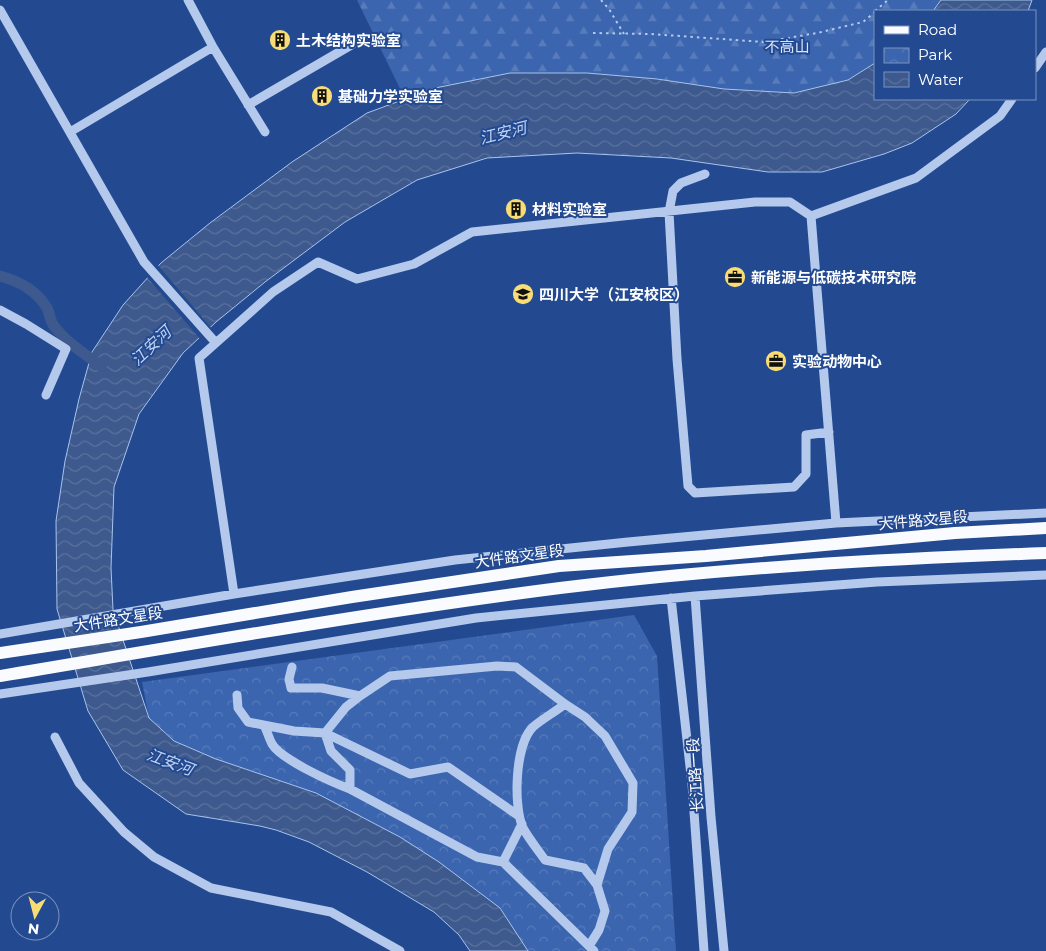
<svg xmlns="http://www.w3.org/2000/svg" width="1046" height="951" viewBox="0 0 1046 951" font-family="Montserrat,'Noto Sans SC',sans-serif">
	<defs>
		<pattern id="forest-firs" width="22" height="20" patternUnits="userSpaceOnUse" patternTransform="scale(1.25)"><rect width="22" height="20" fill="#3b65af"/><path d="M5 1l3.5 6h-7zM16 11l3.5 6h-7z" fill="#587cbb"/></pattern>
		<pattern id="park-crowns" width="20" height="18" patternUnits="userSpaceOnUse" patternTransform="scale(1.25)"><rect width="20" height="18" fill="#3b65af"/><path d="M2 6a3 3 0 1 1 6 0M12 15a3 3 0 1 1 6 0" fill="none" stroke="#587cbb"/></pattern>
		<pattern id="water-waves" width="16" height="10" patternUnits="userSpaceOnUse" patternTransform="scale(1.25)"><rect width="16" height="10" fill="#3d598d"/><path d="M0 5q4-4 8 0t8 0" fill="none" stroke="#5a729e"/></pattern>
	</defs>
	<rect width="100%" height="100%" fill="#234a91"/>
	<path fill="url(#forest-firs)" d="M 357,0 L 941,0 L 933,11 L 875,11 L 875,63 L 848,80 L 794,93 L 724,89 L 657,79 L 435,88 L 405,99 Z"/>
	<path fill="url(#park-crowns)" d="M 634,615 L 657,656 L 676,951 L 528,951 L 316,793 L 216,759 L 174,741 L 149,718 L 142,682 Z"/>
	<path fill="url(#water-waves)" stroke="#a8c3ed" d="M 941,0 L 1032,0 L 1028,11 L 933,11 Z
		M 875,63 L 875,99 L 970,99 L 956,114 L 912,143 L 884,154 L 822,172 L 768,172 L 671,158 L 577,153 L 487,158 L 417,180 L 345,222 L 265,282 L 216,322 L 183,353 L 139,414 L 114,487 L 111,568 L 113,610 L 149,718 L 174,741 L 216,759 L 316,793 L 400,837 L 439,862 L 500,908 L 528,951 L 470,951 L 459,935 L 434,912 L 367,872 L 309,842 L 276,830 L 260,826 L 186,814 L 123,770 L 88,711 L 57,609 L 56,521 L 65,461 L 79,399 L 92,352 L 123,305 L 161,263 L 210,223 L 292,162 L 367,113 L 435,88 L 510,73 L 587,73 L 657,79 L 724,89 L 794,93 L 848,80 Z"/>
	<path fill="#234a91" d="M 157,264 L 212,329 L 201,340 L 146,276 Z"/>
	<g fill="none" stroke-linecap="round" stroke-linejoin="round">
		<path stroke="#3d598d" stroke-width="11" d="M 0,276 C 19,281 37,291 47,308 C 50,314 50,321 54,326 C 66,342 85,354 101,366"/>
		<path stroke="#b4c9ec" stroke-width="2" stroke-dasharray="2.5 4" stroke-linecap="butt" d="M 601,0 L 609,9 L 624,34
			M 875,11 L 888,0
			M 593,33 L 651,34 L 764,42 L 817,33 L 863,22 L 875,12"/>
		<path stroke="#b4c9ec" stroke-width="9" d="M 188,0 L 213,47 L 265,132
			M 0,10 L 144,262 L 216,343
			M 1035,68 L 1046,52
			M 248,105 L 365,37
			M 70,132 L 213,47
			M 705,174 L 681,183 L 673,191 L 669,212 L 677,359 L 688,486 L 695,493 L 794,487 L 806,474 L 806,435 L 829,432
			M 0,310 L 26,324 L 66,349 L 46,395
			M 836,523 L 811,216 L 916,178 L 1000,116 L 1012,99
			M 234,594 L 199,358 L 273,292 L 318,262 L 357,279 L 414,264 L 472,232 L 755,202 L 790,202 L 811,216
			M 695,596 L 711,817 L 724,951
			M 671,598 L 692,784 L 704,951
			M 0,634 L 234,594 L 455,560 L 628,542 L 836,523 L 1046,513
			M 292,667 L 289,679 L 291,688 L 322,688 L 360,696
			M 0,694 L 148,672 L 476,618 L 695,596 L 877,582 L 1046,575
			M 237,695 L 238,708 L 248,722 L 294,731 L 325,733 L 346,707 L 360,696 L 390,676 L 497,666 L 516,667 L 565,704 L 585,717 L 605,736 L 633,783 L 632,812 L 608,849 L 597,885 L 605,911 L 599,930 L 589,946
			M 565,704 C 555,712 542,719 533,727 C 515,744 513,806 523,828 C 529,839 538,850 545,860 L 584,868 L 597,885
			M 264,725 C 267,731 269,738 272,744 C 282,760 331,782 350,789
			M 325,733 L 331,751 L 350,770 L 350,789 L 477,857 L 503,862 L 594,951
			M 325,733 L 410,774 L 448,767 L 519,816
			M 55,737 L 79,783 L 124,832 L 154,857 L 211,888 L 331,912 L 400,951
			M 503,862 L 522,824"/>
		<path stroke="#fafbff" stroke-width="12" d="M 0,653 L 141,632 L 352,597 L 559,566 L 706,556 L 955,533 L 1046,528
			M 0,676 C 186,645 372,612 560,588 C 721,568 884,559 1046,553"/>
	</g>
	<defs>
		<g id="building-disc" transform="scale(1.125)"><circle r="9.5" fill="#f8dd77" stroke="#234a91"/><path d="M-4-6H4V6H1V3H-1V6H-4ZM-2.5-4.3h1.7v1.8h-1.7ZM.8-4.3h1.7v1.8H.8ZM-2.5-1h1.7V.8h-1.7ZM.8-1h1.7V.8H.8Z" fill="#111"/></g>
		<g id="office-disc" transform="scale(1.125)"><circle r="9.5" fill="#f8dd77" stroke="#234a91"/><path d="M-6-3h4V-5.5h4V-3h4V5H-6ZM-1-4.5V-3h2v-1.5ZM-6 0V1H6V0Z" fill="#111"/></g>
		<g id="university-disc" transform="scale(1.125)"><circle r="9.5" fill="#f8dd77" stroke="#234a91"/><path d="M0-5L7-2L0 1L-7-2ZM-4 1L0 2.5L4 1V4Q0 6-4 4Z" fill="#111"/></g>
	</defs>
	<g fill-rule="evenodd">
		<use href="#building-disc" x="280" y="40"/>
		<use href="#building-disc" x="322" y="96"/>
		<use href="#building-disc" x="516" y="209"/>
		<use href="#office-disc" x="735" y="277"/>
		<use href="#university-disc" x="523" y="294"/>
		<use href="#office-disc" x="776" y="361"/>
	</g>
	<g text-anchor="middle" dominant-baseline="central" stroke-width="4" stroke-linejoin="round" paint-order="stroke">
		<g font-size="15" font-weight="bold" fill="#fff" stroke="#234a91" text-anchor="start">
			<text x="296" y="40">土木结构实验室</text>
			<text x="338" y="96">基础力学实验室</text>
			<text x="532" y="209">材料实验室</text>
			<text x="751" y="277">新能源与低碳技术研究院</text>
			<text x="539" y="294">四川大学（江安校区）</text>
			<text x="792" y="361">实验动物中心</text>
		</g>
		<g font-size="15" fill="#d9e5f9" stroke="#234a91">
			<text x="787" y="46">不高山</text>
		</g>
		<g font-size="15" fill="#fff" stroke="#234a91">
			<text transform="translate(923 520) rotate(-5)">大件路文星段</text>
			<text transform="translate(519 556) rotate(-8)">大件路文星段</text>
			<text transform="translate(118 619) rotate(-9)">大件路文星段</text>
			<text transform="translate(695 775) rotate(-94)">长江路一段</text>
		</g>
		<g font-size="16" font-style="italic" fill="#c0d3f3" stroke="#234a91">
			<text transform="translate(503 133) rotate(-14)">江安河</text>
			<text transform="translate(151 346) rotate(-43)">江安河</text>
			<text transform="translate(170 762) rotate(20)">江安河</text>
		</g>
	</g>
	<rect x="874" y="10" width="162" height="90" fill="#234a91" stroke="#7b92bd"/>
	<rect x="884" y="26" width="25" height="8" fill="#fafbff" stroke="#7b92bd"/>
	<text x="918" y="35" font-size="15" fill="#ffffff">Road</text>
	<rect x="884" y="48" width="25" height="15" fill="url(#park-crowns)" stroke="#7b92bd"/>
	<text x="918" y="60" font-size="15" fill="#ffffff">Park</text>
	<rect x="884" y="72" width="25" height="15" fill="url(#water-waves)" stroke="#7b92bd"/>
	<text x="918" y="85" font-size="15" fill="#ffffff">Water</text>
	<g transform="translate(35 916) rotate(187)"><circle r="24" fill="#234a91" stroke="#7b92bd"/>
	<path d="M0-4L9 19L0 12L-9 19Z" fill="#f8dd77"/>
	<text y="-8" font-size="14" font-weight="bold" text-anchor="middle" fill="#ffffff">N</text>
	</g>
</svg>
